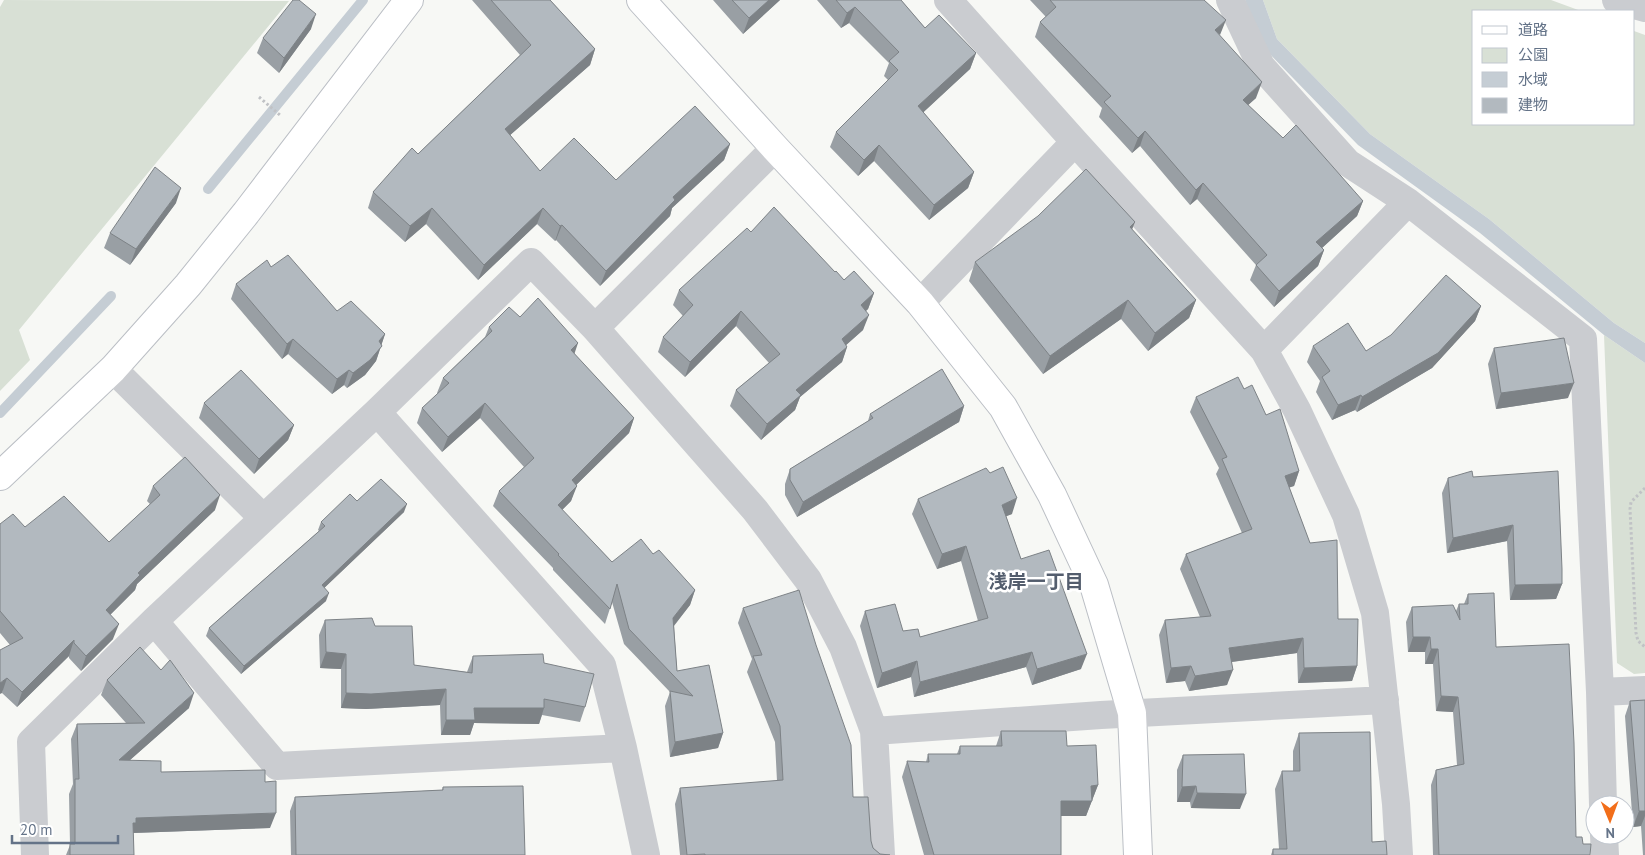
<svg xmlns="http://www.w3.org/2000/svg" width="1645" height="855" viewBox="0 0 1645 855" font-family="'PT Sans','Noto Sans JP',sans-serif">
	<rect width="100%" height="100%" fill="#f7f8f5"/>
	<path fill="#d8e0d5" d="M 4,0 L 289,1 L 19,330 L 30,360 L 0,391 L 0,7 Z
		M 1263,0 L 1551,0 L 1581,11 L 1474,11 L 1474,124 L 1634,124 L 1634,31 L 1645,35 L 1645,343 L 1614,323 L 1489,219 L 1370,134 L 1277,39 Z
		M 1604,335 L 1645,363 L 1645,673 L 1634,674 L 1617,663 Z"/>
	<path fill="#c5cdd4" d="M 1245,0 L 1263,0 L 1277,39 L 1370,134 L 1489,219 L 1614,323 L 1645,343 L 1645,363 L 1604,335 L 1480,233 L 1358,145 L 1265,49 Z"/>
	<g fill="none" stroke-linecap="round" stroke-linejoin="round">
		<path stroke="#c5cdd4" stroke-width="10" d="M 208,189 L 363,0
			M 0,413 L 111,296"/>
		<g stroke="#bbbfc5" stroke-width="30">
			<path id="secondary" d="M 641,0 L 775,148 L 920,303 L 1003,407 L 1052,495 L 1094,585 L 1132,713 L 1138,855
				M 0,476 L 113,369 L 188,285 L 246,213 L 409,0"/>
		</g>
		<path stroke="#c0c2c5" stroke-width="3" stroke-dasharray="2.5 2.5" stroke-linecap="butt" d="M 259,97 L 281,116
			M 1645,488 L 1631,502 L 1630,509 L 1636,633 L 1638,641 L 1645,647"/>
		<path stroke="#caccd0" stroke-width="28" d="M 948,0 L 1075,142 L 1264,350 L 1297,410 L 1346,515 L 1375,613 L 1396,804 L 1399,855
			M 1230,0 L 1261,66 L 1348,163 L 1408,202 L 1583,339 L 1600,692 L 1603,805
			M 1616,0 L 1645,8
			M 920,303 L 1075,142
			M 595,328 L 775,148
			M 1264,350 L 1408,202
			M 113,369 L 263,518
			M 377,412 L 602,665 L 623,748 L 646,855
			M 154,621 L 277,766 L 623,748
			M 1600,692 L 1645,690
			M 874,731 L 1101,715 L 1385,700
			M 1604,835 L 1605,855
			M 35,855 L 31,742 L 154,621 L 377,412 L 531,262 L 595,328 L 755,510 L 808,580 L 843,647 L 874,731 L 881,855"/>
		<use href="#secondary" stroke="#fff" stroke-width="28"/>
	</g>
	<path fill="#999fa4" d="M 472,0 L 551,0 L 551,1 L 595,49 L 590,65 L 510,135 L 540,171 L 616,180 L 730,144 L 724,160 L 672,208 L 670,216 L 600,286 L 556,240 L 555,241 L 537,224 L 478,280 L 426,224 L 405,242 L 368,208 L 373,192 L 418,154 L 520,55 Z
		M 713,0 L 780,0 L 743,34 Z
		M 817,0 L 901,0 L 925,28 L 976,53 L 970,69 L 923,112 L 974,172 L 968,188 L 929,220 L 874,161 L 858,176 L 830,147 L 836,132 L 888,80 L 884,76 L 889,63 L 849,23 L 841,28 Z
		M 1030,0 L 1204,0 L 1220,36 L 1256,98 L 1248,105 L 1283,138 L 1363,201 L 1357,216 L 1322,248 L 1324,250 L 1318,266 L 1274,307 L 1250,280 L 1256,265 L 1197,199 L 1190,205 L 1140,146 L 1132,153 L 1099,117 L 1102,108 L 1035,37 L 1040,22 L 1046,17 Z
		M 311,29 L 279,73 L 257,53 L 263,38 Z
		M 176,203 L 130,265 L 104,248 L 110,233 Z
		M 1132,230 L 1196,300 L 1189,318 L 1148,351 L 1121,319 L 1043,374 L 969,281 L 975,262 Z
		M 751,232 L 835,272 L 844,280 L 874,293 L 868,309 L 866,311 L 863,330 L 846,345 L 847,347 L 842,362 L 800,397 L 795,410 L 761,440 L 730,406 L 736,390 L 769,363 L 736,326 L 685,377 L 658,352 L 663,337 L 683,316 L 673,305 L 679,290 Z
		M 271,267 L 337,311 L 385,334 L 376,361 L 365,375 L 347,388 L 344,385 L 332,394 L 288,354 L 282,359 L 231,299 L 236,284 Z
		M 1481,306 L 1475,321 L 1432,368 L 1357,412 L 1355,410 L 1332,420 L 1316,392 L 1320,381 L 1307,362 L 1313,346 L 1366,351 Z
		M 520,317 L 574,354 L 634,418 L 629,433 L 576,485 L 571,501 L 562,510 L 612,562 L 653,554 L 695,590 L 690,605 L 674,626 L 677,671 L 723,733 L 718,748 L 670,757 L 665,706 L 670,692 L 624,644 L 612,602 L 605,624 L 553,570 L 553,568 L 493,506 L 499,491 L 524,467 L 480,418 L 442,452 L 417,423 L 422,408 L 438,394 L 437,393 L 443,378 L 485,337 L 489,327 Z
		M 1494,348 L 1568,398 L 1496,409 L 1488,364 Z
		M 1244,389 L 1266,415 L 1299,471 L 1294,486 L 1289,487 L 1338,619 L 1357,666 L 1352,681 L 1298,683 L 1297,653 L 1232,662 L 1227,685 L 1189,691 L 1185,681 L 1166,683 L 1159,635 L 1165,620 L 1200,617 L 1180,569 L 1186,554 L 1242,533 L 1216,474 L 1219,468 L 1190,412 L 1196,397 Z
		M 204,403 L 294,425 L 288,440 L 254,474 L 199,418 Z
		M 964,406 L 959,422 L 797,517 L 785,495 L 785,484 L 790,469 L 868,421 L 870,414 Z
		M 1473,477 L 1562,584 L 1556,599 L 1510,600 L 1507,541 L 1447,553 L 1442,493 L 1448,478 Z
		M 153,486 L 215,510 L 137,584 L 135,590 L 110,615 L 113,639 L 81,671 L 69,658 L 69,656 L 17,707 L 2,693 L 10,645 L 0,633 L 0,524 L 25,527 L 109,542 L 150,504 L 147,501 Z
		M 918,499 L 1012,514 L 1006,516 L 1021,559 L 1081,669 L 1032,685 L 1026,667 L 914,697 L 911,677 L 877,688 L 860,626 L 865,611 L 903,631 L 920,637 L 978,621 L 961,561 L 937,569 L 912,514 Z
		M 357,501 L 404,512 L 324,588 L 326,601 L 241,674 L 206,636 L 209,628 L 319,531 L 318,530 L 321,522 Z
		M 1468,594 L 1496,647 L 1576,837 L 1583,844 L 1590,855 L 1433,855 L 1431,785 L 1436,770 L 1457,765 L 1453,712 L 1436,711 L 1433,664 L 1425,664 L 1425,652 L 1408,652 L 1406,622 L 1412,607 L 1456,611 L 1459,604 L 1464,604 Z
		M 743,608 L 853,797 L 873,848 L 880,854 L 890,855 L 680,855 L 675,804 L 680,788 L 777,781 L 775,742 L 747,672 L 752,659 L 738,623 Z
		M 325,620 L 375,626 L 414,665 L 467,672 L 473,656 L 544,663 L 585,707 L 580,722 L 542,715 L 539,724 L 474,723 L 470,735 L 441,735 L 440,705 L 366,709 L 341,708 L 341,669 L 320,668 L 319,635 Z
		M 107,680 L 189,708 L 130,760 L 161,772 L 265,782 L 270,828 L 133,833 L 134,855 L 66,855 L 70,845 L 69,794 L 73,784 L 71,739 L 77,724 L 126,723 L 101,695 Z
		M 1645,700 L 1645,855 L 1643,855 L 1641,826 L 1633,827 L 1625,716 L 1630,701 Z
		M 1001,731 L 1067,746 L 1098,785 L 1086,816 L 1061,816 L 1061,855 L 924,855 L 902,777 L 907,761 L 926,762 L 928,754 L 957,754 L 960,746 L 996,746 Z
		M 1299,733 L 1372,842 L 1387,855 L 1271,855 L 1273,849 L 1279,849 L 1275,789 L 1282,771 L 1293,771 L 1293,751 Z
		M 1183,755 L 1240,809 L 1191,808 L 1190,802 L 1177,802 L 1177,770 Z
		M 443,787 L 525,855 L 291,855 L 290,811 L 295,797 L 442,790 Z"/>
	<path fill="#7d8286" d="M 769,0 L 780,0 L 743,34 L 749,18 Z
		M 855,7 L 849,23 L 841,28 L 847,13 Z
		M 316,14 L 311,29 L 279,73 L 284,58 Z
		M 1226,20 L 1220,35 L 1215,30 Z
		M 595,49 L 590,65 L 499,145 L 505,129 Z
		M 976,53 L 970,69 L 913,122 L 918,106 Z
		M 1262,82 L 1256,98 L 1237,115 L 1243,100 Z
		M 1145,131 L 1140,146 L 1132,153 L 1138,138 Z
		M 730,144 L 724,160 L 672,208 L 670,216 L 600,286 L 606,271 L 673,197 Z
		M 879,145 L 874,161 L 858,176 L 864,160 Z
		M 974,172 L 968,188 L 929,220 L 934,205 Z
		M 1203,183 L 1197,199 L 1190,205 L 1196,190 Z
		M 181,188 L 176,203 L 130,265 L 136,249 Z
		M 1363,201 L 1357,216 L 1311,258 L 1316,242 Z
		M 432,208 L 426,224 L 405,242 L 410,226 Z
		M 543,208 L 537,224 L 478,280 L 484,265 Z
		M 1135,222 L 1128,240 L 1130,227 Z
		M 562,225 L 556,240 L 555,241 L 560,226 Z
		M 1324,250 L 1318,266 L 1274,307 L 1279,291 Z
		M 874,293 L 868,309 L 856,320 L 861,305 Z
		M 1128,300 L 1121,319 L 1043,374 L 1050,356 Z
		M 1196,300 L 1189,318 L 1148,351 L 1155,333 Z
		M 1481,306 L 1475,321 L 1432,368 L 1357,412 L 1362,397 Z
		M 741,311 L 736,326 L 685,377 L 690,362 Z
		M 869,315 L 863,330 L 836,354 L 842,339 Z
		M 385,334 L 376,361 L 365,375 L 347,388 L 353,373 Z
		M 293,339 L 288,354 L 282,359 L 287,344 Z
		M 578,343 L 573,358 L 571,350 Z
		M 847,347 L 842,362 L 800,397 L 795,410 L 761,440 L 767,424 L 796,390 Z
		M 349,370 L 344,385 L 332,394 L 337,379 Z
		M 1574,383 L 1568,398 L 1496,409 L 1501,393 Z
		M 1361,395 L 1355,410 L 1332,420 L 1338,405 Z
		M 485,403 L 480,418 L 442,452 L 448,437 Z
		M 964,406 L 959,422 L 797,517 L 803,502 Z
		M 634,418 L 629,433 L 566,495 L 572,480 Z
		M 294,425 L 288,440 L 254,474 L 259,459 Z
		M 1299,471 L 1294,486 L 1279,491 L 1285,476 Z
		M 577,486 L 571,501 L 552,520 L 558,505 Z
		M 220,495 L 215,510 L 137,584 L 135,590 L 100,625 L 106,610 L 138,573 Z
		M 1017,498 L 1012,514 L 997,520 L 1002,505 Z
		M 407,504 L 404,512 L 319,593 L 322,585 Z
		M 1513,525 L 1507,541 L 1447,553 L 1453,538 Z
		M 966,546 L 961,561 L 937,569 L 942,554 Z
		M 1562,584 L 1556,599 L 1510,600 L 1515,585 Z
		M 695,590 L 690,605 L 668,633 L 673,618 Z
		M 329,593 L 326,601 L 241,674 L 244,666 Z
		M 119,624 L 113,639 L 81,671 L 86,656 Z
		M 1413,637 L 1430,637 L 1425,652 L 1408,652 Z
		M 1303,638 L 1297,653 L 1223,663 L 1229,648 Z
		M 74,640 L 69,656 L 17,707 L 22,692 Z
		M 1431,649 L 1438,649 L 1433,664 L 1425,664 Z
		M 326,652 L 346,654 L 341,669 L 320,668 Z
		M 1032,652 L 1026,667 L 914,697 L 920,682 Z
		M 1087,654 L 1081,669 L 1032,685 L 1037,669 Z
		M 917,661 L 911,677 L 877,688 L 882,673 Z
		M 1191,666 L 1185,681 L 1166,683 L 1171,668 Z
		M 1357,666 L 1352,681 L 1298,683 L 1304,668 Z
		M 1233,670 L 1227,685 L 1189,691 L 1195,676 Z
		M 7,678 L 2,693 L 0,694 L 0,683 Z
		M 446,689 L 440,705 L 366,709 L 341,708 L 346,693 Z
		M 194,693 L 189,708 L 113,775 L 119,760 Z
		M 1441,696 L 1458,697 L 1453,712 L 1436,711 Z
		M 474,708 L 544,708 L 539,724 L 474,723 L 470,735 L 441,735 L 446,720 Z
		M 723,733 L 718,748 L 670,757 L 675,742 Z
		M 1098,785 L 1086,816 L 1056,816 L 1061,801 L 1091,786 Z
		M 1196,786 L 1190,802 L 1177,802 L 1182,787 Z
		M 1197,793 L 1246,794 L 1240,809 L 1191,808 Z
		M 1639,811 L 1645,811 L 1645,816 L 1641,826 L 1633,827 Z
		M 276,813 L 270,828 L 132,833 L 133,823 L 136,818 Z"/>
	<path fill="#b2b9bf" stroke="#7d8286" d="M 293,0 L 299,0 L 316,14 L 284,58 L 263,38 Z
		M 491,0 L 550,0 L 595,49 L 505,129 L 540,171 L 574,138 L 616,180 L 695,106 L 730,144 L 673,197 L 675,200 L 606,271 L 562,225 L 560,226 L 543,208 L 484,265 L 432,208 L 410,226 L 373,192 L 412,148 L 418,154 L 531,45 Z
		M 732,0 L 769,0 L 749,18 Z
		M 836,0 L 901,0 L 925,28 L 939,15 L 976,53 L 918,106 L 974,172 L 934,205 L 879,145 L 864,160 L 836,132 L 898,70 L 889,61 L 899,52 L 855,7 L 847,13 Z
		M 1050,0 L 1204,0 L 1226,20 L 1215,30 L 1262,82 L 1243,100 L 1283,138 L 1296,125 L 1363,201 L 1316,242 L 1324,250 L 1279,291 L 1256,265 L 1267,255 L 1203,183 L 1196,190 L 1145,131 L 1138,138 L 1104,102 L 1111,96 L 1040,22 L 1056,7 Z
		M 155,167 L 181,188 L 136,249 L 110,233 Z
		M 1086,169 L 1135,222 L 1130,227 L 1196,300 L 1155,333 L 1128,300 L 1050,356 L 975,262 L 1038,216 Z
		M 774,207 L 835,272 L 836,271 L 844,280 L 854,271 L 874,293 L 861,305 L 869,315 L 842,339 L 847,347 L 796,390 L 801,395 L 767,424 L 736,390 L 780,354 L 741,311 L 690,362 L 663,337 L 693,305 L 679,290 L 747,228 L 751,232 Z
		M 288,255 L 337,311 L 351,301 L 385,334 L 379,341 L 382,346 L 370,360 L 353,373 L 349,370 L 337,379 L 293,339 L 287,344 L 236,284 L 267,260 L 271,267 Z
		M 1446,275 L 1481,306 L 1438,353 L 1362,397 L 1361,395 L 1338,405 L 1322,377 L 1330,371 L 1313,346 L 1348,323 L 1366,351 L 1391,335 Z
		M 538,298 L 578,343 L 571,350 L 634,418 L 572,480 L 577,486 L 558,505 L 612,562 L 641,539 L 653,554 L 659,550 L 695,590 L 673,618 L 677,671 L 709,665 L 723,733 L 675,742 L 670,691 L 693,696 L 629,629 L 617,584 L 610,609 L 558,555 L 559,554 L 499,491 L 534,458 L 485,403 L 448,437 L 422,408 L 449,383 L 443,378 L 492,331 L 489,327 L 509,307 L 520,317 Z
		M 1564,338 L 1574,383 L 1501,393 L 1494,348 Z
		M 942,369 L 964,406 L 803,502 L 790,480 L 790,469 L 873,418 L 870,414 Z
		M 241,370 L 294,425 L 259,459 L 204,403 Z
		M 1238,377 L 1244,389 L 1252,385 L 1266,415 L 1280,409 L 1299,471 L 1285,476 L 1310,543 L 1337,540 L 1338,619 L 1358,619 L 1357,666 L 1304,668 L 1303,638 L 1229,648 L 1233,670 L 1195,676 L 1191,666 L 1171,668 L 1165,620 L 1211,616 L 1186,554 L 1252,529 L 1222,459 L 1227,457 L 1196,397 Z
		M 185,457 L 220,495 L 138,573 L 140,575 L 106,610 L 119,624 L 86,656 L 74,643 L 74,640 L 22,692 L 7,678 L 0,683 L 0,650 L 23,638 L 0,611 L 0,524 L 13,514 L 25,527 L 64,496 L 109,542 L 160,495 L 153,486 Z
		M 1003,467 L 1017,498 L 1002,505 L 1021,559 L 1049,550 L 1087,654 L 1037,669 L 1032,652 L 920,682 L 917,661 L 882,673 L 865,611 L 895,604 L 903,631 L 918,629 L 920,637 L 988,618 L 966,546 L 942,554 L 918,499 L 986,468 L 990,473 Z
		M 1472,471 L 1473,477 L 1558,471 L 1562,569 L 1562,584 L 1515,585 L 1513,525 L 1453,538 L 1448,478 Z
		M 381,479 L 407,504 L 322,585 L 329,593 L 244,666 L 209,628 L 325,526 L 321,522 L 350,494 L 357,501 Z
		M 799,590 L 816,645 L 851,745 L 853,797 L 868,797 L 871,841 L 873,848 L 880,854 L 890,855 L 705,855 L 705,854 L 687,855 L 680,788 L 783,780 L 780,726 L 753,656 L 762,655 L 743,608 Z
		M 1494,593 L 1496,647 L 1569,644 L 1574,743 L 1576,837 L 1582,837 L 1583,844 L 1591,844 L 1590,855 L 1439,855 L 1436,770 L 1464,764 L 1458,697 L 1441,696 L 1438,649 L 1431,649 L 1430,637 L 1413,637 L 1412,607 L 1453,605 L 1460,620 L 1459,604 L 1468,604 L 1468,594 Z
		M 372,618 L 375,626 L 412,626 L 414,665 L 472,673 L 473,656 L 543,654 L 544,663 L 594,674 L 585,707 L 544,699 L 544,708 L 474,708 L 475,720 L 446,720 L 446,689 L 371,694 L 346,693 L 346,654 L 326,652 L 325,620 Z
		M 140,647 L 161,670 L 170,660 L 194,693 L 119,760 L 161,761 L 161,772 L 265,770 L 265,782 L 276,781 L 276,813 L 136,818 L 136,823 L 133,823 L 134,855 L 70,855 L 70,844 L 75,844 L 75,779 L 79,779 L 77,724 L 145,723 L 107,680 Z
		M 1645,700 L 1645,811 L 1639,811 L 1630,701 Z
		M 1001,731 L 1066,731 L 1067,746 L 1096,745 L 1098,785 L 1091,786 L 1092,801 L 1061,801 L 1061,855 L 934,855 L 907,761 L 929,762 L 928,754 L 960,754 L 960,746 L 1002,746 Z
		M 1370,732 L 1372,842 L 1386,841 L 1387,855 L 1273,855 L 1273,849 L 1287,849 L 1282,771 L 1300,771 L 1299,733 Z
		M 1244,754 L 1246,794 L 1197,793 L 1196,786 L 1182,787 L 1183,755 Z
		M 523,786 L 525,855 L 296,855 L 295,797 L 443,790 L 443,787 Z"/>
	<g text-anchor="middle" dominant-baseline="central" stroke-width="5" stroke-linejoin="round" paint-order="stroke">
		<g font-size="19" font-weight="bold" fill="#535d6d" stroke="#fff">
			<text x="1036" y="581">浅岸一丁目</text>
		</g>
	</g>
	<rect x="1472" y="10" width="162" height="115" fill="#ffffff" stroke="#c1c7cf"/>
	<rect x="1482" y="26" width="25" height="8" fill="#ffffff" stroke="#c1c7cf"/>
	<text x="1518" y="35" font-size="15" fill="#647388">道路</text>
	<rect x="1482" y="48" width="25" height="15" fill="#d8e0d5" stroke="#c1c7cf"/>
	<text x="1518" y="60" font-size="15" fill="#647388">公園</text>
	<rect x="1482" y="72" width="25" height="15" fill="#c5cdd4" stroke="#c1c7cf"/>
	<text x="1518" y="85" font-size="15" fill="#647388">水域</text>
	<rect x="1482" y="98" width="25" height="15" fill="#b2b9bf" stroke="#c1c7cf"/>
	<text x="1518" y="110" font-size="15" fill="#647388">建物</text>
	<g transform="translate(1610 820) rotate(179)"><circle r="24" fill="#ffffff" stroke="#c1c7cf"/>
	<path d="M0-4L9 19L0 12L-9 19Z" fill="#f26e1a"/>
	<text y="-8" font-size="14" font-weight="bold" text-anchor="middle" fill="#647388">N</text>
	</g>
	<path d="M12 835v8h106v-8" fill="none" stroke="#647388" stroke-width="2.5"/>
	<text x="20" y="835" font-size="15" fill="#647388" stroke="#ffffff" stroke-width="4" paint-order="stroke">20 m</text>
</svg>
